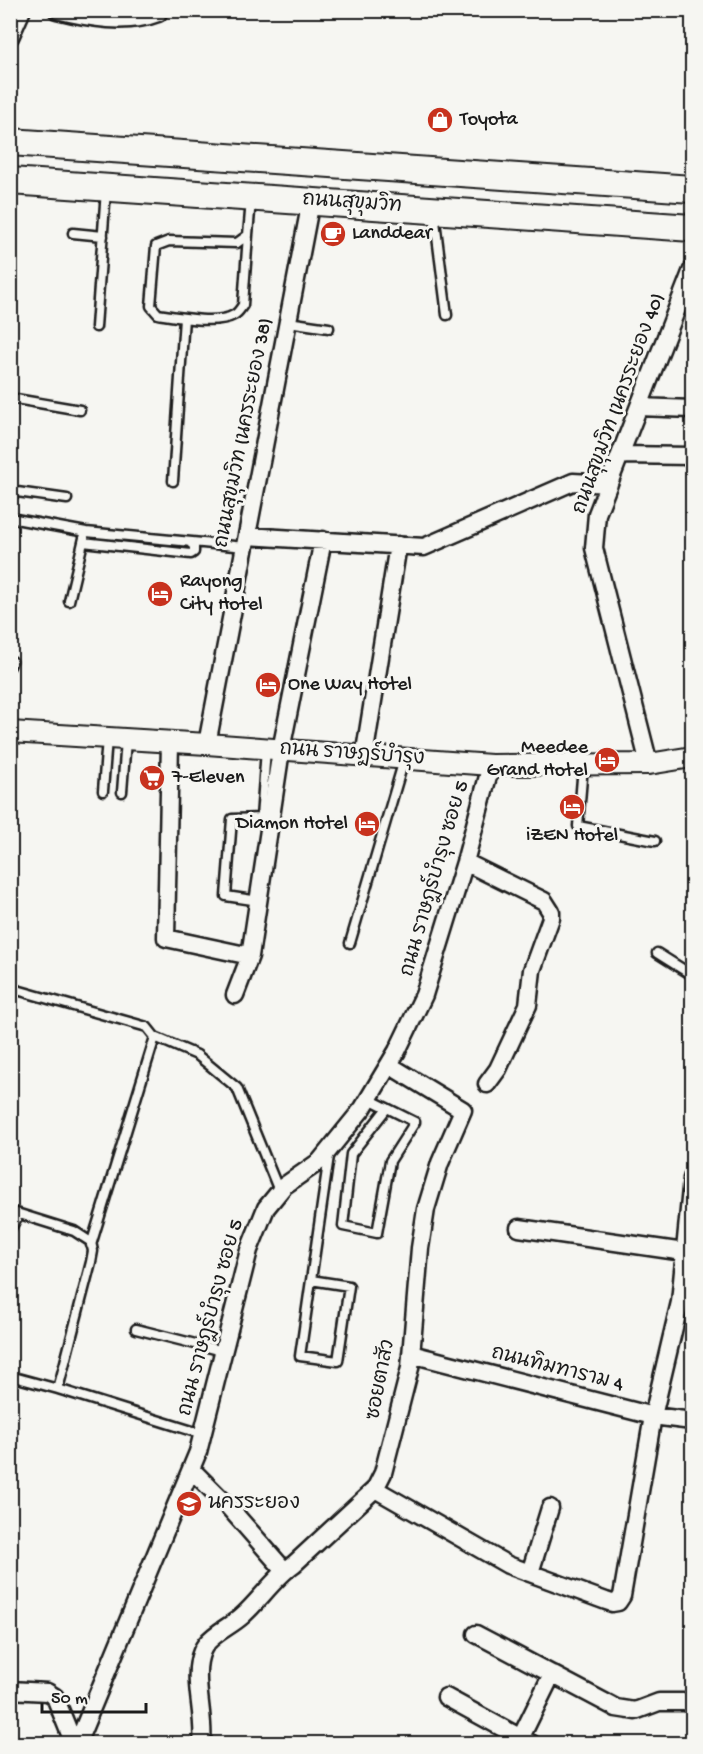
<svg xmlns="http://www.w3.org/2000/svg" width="703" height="1754" viewBox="0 0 703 1754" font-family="'Gochi Hand','Playpen Sans Thai',sans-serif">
	<rect width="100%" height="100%" fill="#f6f6f2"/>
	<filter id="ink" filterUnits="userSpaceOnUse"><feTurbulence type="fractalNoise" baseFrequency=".0167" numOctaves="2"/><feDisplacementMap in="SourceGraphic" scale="12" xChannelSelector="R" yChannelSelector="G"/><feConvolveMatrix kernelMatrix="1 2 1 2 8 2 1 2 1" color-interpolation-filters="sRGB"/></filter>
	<g filter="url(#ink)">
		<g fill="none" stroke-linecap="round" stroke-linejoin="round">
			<g stroke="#1c1c1c" stroke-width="13">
				<path id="service" d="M 434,213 L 447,315
					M 73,233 L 103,236
					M 248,235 L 243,305 C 240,309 238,313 234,315 C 217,325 177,317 158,314 L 151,306 L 156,246 L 169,241 L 237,243 L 248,235 L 251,200
					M 288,322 L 329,328
					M 96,327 L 106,190
					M 10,398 L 80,410
					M 173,481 L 184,318
					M 10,491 L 67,499
					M 10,518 L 86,532 L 245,547
					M 83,542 L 191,554 L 194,552 L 194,546 L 189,542
					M 69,601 L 84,538
					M 10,666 L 12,661
					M 583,766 L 578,826 L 655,841
					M 103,791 L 107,738
					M 122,792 L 126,740
					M 259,901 L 226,896 L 232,819 L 261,818 L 266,749
					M 350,943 L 404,760
					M 657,953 L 692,975
					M 10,988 L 147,1027 L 155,1037 L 91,1245
					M 155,1037 L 197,1055 L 237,1088 L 279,1191
					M 369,1099 L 415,1122 L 390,1161 L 377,1233 L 343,1226 L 351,1154 L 387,1108
					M 10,1211 L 74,1231 L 91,1242 L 93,1251 L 91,1262 L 58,1389 L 202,1434
					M 10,1230 L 19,1214
					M 311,1280 L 349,1286 L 338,1361 L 300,1356 C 310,1289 319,1223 329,1156
					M 136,1329 L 223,1351
					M 10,1376 L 58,1389"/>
			</g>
			<g stroke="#1c1c1c" stroke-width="21">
				<path id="minor" d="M 57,10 C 89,18 127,25 158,13 L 159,10
					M 10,37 L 22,10
					M 639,407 L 692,409
					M 620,455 L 692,456
					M 247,536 L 424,547 L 573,482 L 609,484
					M 170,742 L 166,938 L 250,956
					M 207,744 L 311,201
					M 364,757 L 398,545
					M 649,764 L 594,548 L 597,514 L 692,270
					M 465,862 L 544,901 L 551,912 L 551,918 L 532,970 L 528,1005 L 498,1069 L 487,1084
					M 235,995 L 250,956 L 281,750 L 323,540
					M 519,1228 L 684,1252
					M 411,1354 L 653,1416 L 692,1421
					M 191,1469 L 227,1505 L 284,1570
					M 375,1489 L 508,1565 L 606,1601 L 612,1603 L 618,1602 L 622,1596 L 653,1416 L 680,1302 L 692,1178
					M 530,1573 L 550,1508
					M 476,1634 L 616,1708 L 635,1711 L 659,1702 L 692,1702
					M 10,1690 L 47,1692 L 55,1697 L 74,1744
					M 446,1697 L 532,1744
					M 521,1737 L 552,1674
					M 77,1744 L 198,1452 L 249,1250 L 266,1208 L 284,1186 L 320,1161 L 363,1108 L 397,1051 L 424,995 L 465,862 L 491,765
					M 202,1744 C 205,1717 194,1685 199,1661 C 200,1656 203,1648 206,1644 C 215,1632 231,1626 242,1616 C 260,1600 274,1578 294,1564 L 375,1489 L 383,1473 L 410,1368 L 420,1248 L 426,1209 L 440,1163 L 463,1110 L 389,1065"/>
			</g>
			<g stroke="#1c1c1c" stroke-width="24">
				<path id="tertiary" d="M 10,732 L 207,744 L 491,765 L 649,764 L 692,757"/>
			</g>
			<g stroke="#1c1c1c" stroke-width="30">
				<path id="primary" d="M 10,142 L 692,189
					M 10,181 L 692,228"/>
			</g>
			<use href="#service" stroke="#f6f6f2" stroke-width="8"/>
			<use href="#minor" stroke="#f6f6f2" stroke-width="16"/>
			<use href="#tertiary" stroke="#f6f6f2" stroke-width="20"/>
			<use href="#primary" stroke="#f6f6f2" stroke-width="26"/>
		</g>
	</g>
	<defs>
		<g id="shop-disc" transform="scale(1.35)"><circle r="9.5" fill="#c8321e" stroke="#f6f6f2"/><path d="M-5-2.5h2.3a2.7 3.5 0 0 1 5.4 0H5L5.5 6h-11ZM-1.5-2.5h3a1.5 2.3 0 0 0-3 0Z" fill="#fff"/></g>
		<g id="cafe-disc" transform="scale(1.35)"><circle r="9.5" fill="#c8321e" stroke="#f6f6f2"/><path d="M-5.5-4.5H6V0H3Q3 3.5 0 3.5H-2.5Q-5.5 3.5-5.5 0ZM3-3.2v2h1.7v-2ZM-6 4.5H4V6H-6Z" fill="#fff"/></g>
		<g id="hotel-disc" transform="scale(1.35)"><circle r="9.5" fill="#c8321e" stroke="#f6f6f2"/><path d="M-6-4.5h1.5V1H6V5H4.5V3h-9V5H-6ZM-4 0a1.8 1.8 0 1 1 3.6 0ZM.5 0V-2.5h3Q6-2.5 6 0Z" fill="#fff"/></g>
		<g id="supermarket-disc" transform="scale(1.35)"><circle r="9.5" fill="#c8321e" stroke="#f6f6f2"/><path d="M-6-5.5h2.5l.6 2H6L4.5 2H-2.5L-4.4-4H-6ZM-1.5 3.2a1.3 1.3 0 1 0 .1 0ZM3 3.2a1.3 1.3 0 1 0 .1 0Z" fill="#fff"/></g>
		<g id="school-disc" transform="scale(1.35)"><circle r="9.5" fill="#c8321e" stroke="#f6f6f2"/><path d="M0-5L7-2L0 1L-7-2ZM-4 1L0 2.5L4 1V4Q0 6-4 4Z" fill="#fff"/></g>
	</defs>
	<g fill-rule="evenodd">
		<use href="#shop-disc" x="440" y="120"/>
		<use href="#cafe-disc" x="333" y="234"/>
		<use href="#hotel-disc" x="160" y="594"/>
		<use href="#hotel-disc" x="268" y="685"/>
		<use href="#hotel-disc" x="607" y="760"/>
		<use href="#supermarket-disc" x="152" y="778"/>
		<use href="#hotel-disc" x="572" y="807"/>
		<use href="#hotel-disc" x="367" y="824"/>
		<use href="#school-disc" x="189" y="1504"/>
	</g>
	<g text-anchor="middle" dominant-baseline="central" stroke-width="6" stroke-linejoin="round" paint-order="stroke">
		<g font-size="20" fill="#1c1c1c" stroke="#f6f6f2" text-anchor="start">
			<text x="460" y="120">Toyota</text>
			<text x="352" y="234">Landdear</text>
			<text x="180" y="582">Rayong<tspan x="180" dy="23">City Hotel</tspan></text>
			<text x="288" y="685">One Way Hotel</text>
			<text x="588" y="748" text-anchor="end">Meedee<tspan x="588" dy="23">Grand Hotel</tspan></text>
			<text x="172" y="778">7-Eleven</text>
			<text x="348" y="824" text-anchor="end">Diamon Hotel</text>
			<text x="572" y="836" text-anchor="middle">iZEN Hotel</text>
			<text x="208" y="1504">นครระยอง</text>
		</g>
		<g font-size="20" fill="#1c1c1c" stroke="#f6f6f2">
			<text transform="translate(352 204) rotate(4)">ถนนสุขุมวิท</text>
			<text transform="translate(620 404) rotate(-70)">ถนนสุขุมวิท (นครระยอง 40)</text>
			<text transform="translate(245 433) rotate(-79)">ถนนสุขุมวิท (นครระยอง 38)</text>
			<text transform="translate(352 755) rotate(4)">ถนน ราษฎร์บำรุง</text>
			<text transform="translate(436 879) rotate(-74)">ถนน ราษฎร์บำรุง ซอย 5</text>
			<text transform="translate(212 1318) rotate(-75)">ถนน ราษฎร์บำรุง ซอย 5</text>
			<text transform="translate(557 1370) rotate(14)">ถนนทิมทาราม 4</text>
			<text transform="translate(382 1380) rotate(-79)">ซอยตาสัว</text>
		</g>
	</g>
	<rect width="703" height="1754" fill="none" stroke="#f6f6f2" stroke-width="36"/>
	<rect x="18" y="18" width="667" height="1718" fill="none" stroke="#1c1c1c" stroke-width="2" filter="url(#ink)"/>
	<path d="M42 1703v9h104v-9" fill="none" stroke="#1c1c1c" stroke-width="3"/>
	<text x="51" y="1703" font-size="18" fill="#1c1c1c" stroke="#f6f6f2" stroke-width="4.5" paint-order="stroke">50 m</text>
</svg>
